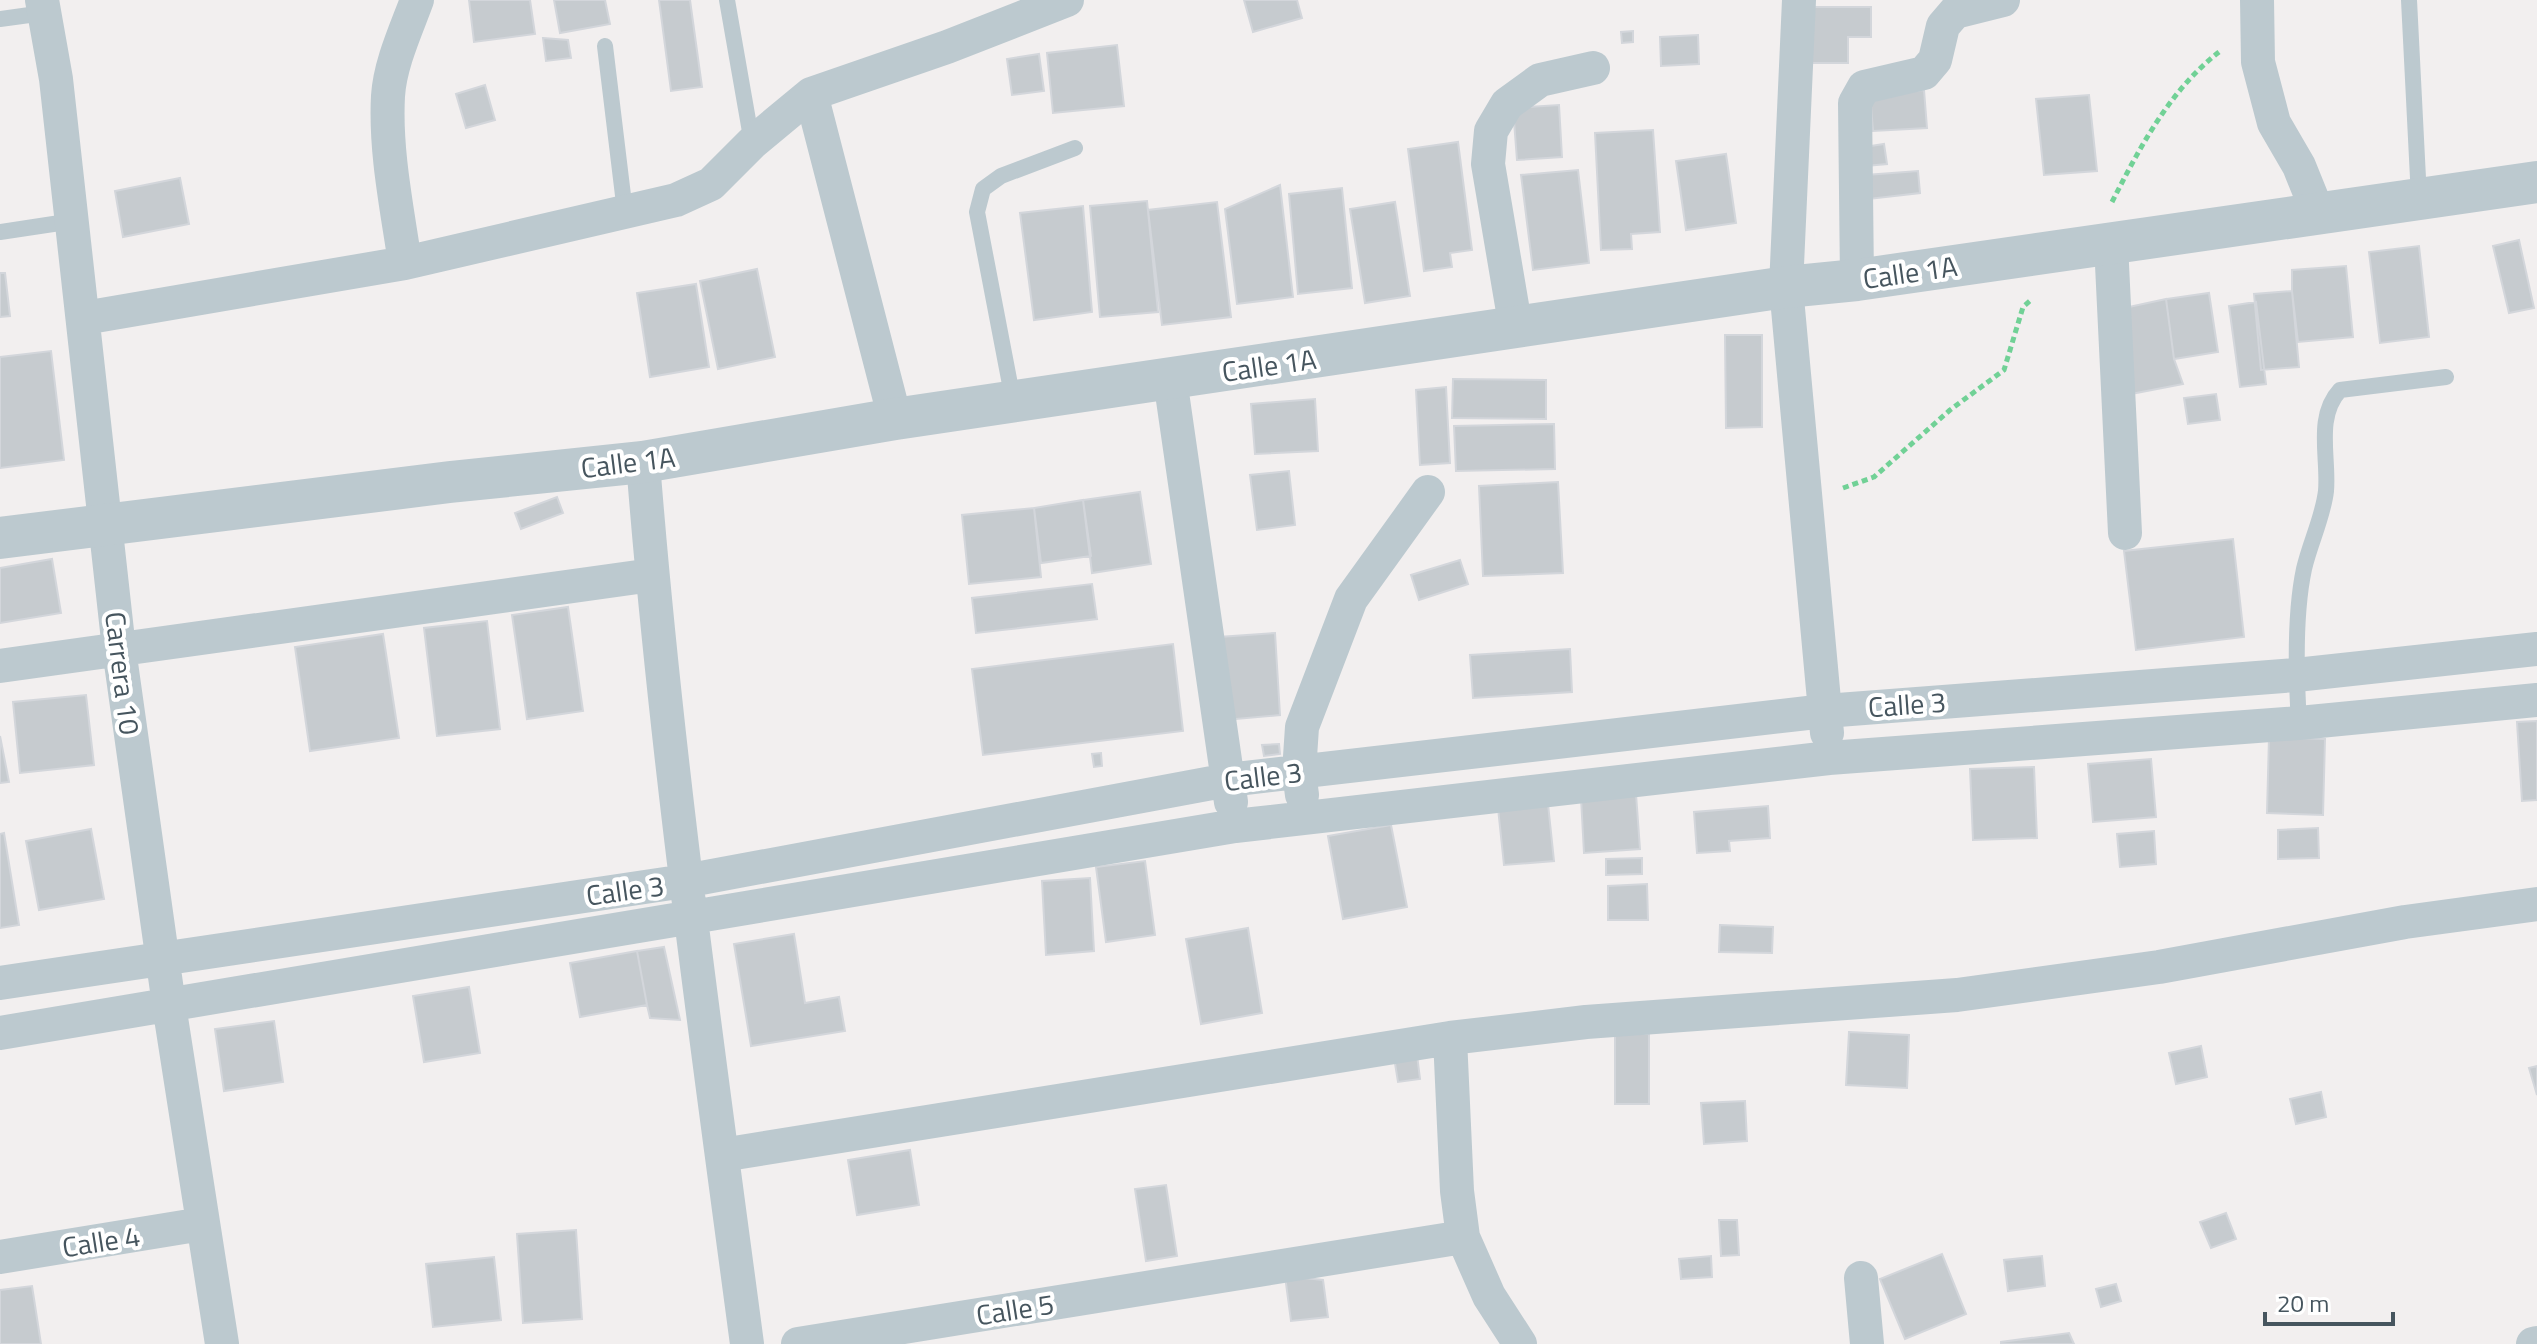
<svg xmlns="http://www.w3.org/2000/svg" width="2537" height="1344" viewBox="0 0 2537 1344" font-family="'Titillium Web',sans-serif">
	<rect width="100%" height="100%" fill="#f2efef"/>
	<path fill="#c6cbcf" stroke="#d3d6db" stroke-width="2" d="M 469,0 L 530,0 L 535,34 L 474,42 Z
		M 554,0 L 605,0 L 610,24 L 560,33 Z
		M 659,0 L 690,0 L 702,87 L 671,91 Z
		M 1244,0 L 1297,0 L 1302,18 L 1253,32 Z
		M 1810,7 L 1871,7 L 1871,37 L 1848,37 L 1848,63 L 1810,63 Z
		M 1633,31 L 1633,42 L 1622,43 L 1621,32 Z
		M 1698,35 L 1699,64 L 1661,66 L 1660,37 Z
		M 543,38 L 568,40 L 571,58 L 546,61 Z
		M 1117,45 L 1124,106 L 1053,113 L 1047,53 Z
		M 1039,54 L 1044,91 L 1012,95 L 1007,59 Z
		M 485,85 L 495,120 L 466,128 L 456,94 Z
		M 1924,90 L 1927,128 L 1873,131 L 1870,94 Z
		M 2089,95 L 2097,171 L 2044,175 L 2036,99 Z
		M 1559,105 L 1562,157 L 1517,160 L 1513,108 Z
		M 1653,130 L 1660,232 L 1631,234 L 1632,249 L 1601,250 L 1595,133 Z
		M 1458,142 L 1472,250 L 1450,253 L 1452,267 L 1424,271 L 1408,149 Z
		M 1884,144 L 1887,164 L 1866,166 L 1864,147 Z
		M 1726,154 L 1736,223 L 1686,230 L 1676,161 Z
		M 1578,170 L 1589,263 L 1533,270 L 1521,175 Z
		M 1918,171 L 1920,193 L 1869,199 L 1866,175 Z
		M 180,178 L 189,224 L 123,237 L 115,191 Z
		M 1280,185 L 1293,297 L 1237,304 L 1225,209 Z
		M 1342,188 L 1352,288 L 1298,294 L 1289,194 Z
		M 1147,201 L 1158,312 L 1100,317 L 1090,206 Z
		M 1217,202 L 1231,317 L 1162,325 L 1148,210 Z
		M 1395,202 L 1410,296 L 1365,303 L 1350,209 Z
		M 1083,206 L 1092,312 L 1034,320 L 1020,213 Z
		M 2519,240 L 2534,308 L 2509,313 L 2493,246 Z
		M 2419,246 L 2429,337 L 2380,343 L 2369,252 Z
		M 2346,266 L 2353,337 L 2298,342 L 2292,291 L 2292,270 Z
		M 757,269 L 775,357 L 718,369 L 700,281 Z
		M 0,273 L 5,273 L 10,316 L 0,317 Z
		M 696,284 L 709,367 L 650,377 L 637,293 Z
		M 2292,291 L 2299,367 L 2261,370 L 2254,294 Z
		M 2209,293 L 2218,352 L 2174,359 L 2166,299 Z
		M 2166,299 L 2174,359 L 2183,384 L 2131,394 L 2115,310 Z
		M 2256,302 L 2266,384 L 2240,387 L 2229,306 Z
		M 1725,335 L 1762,335 L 1762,427 L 1726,428 Z
		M 51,351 L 64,460 L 0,468 L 0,357 Z
		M 1453,379 L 1546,380 L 1546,419 L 1452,418 Z
		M 1446,387 L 1450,463 L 1420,465 L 1416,390 Z
		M 2216,394 L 2220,420 L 2188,424 L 2184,398 Z
		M 1315,399 L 1318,451 L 1255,454 L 1251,404 Z
		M 1554,424 L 1555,469 L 1456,471 L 1454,426 Z
		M 1289,471 L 1295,525 L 1257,530 L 1250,475 Z
		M 1558,482 L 1563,573 L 1483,576 L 1479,486 Z
		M 1140,492 L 1151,564 L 1092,573 L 1083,500 Z
		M 557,497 L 563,513 L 521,529 L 515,513 Z
		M 1083,500 L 1091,556 L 1041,563 L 1034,508 Z
		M 1034,508 L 1041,577 L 969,584 L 962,515 Z
		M 2233,539 L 2244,637 L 2136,650 L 2124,551 Z
		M 52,559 L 61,613 L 0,623 L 0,568 Z
		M 1460,560 L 1468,584 L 1419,600 L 1411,575 Z
		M 1092,584 L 1097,619 L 976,633 L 972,598 Z
		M 568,607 L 583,711 L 527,719 L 512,615 Z
		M 487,621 L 500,729 L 437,736 L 424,628 Z
		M 1275,633 L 1280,715 L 1225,720 L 1219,637 Z
		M 383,634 L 399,738 L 310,751 L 295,647 Z
		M 1173,644 L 1183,731 L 983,755 L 972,669 Z
		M 1570,649 L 1572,692 L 1473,698 L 1470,655 Z
		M 86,695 L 94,765 L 20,773 L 13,702 Z
		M 2537,721 L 2537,800 L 2522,801 L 2517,722 Z
		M 0,736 L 9,782 L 0,783 Z
		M 2269,737 L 2325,739 L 2323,815 L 2267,813 Z
		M 1279,744 L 1280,754 L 1264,756 L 1262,745 Z
		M 1101,753 L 1102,766 L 1094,767 L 1092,754 Z
		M 2151,759 L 2156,817 L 2093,822 L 2088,764 Z
		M 2034,767 L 2037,838 L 1973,840 L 1970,769 Z
		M 1636,794 L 1640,849 L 1584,853 L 1581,798 Z
		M 1548,804 L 1554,861 L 1504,865 L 1498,808 Z
		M 1768,806 L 1770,838 L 1729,841 L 1730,851 L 1697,853 L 1694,812 Z
		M 1391,825 L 1407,907 L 1343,919 L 1328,836 Z
		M 2318,828 L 2319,858 L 2278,859 L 2278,830 Z
		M 91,829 L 104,899 L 39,910 L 26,841 Z
		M 2154,831 L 2156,864 L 2120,867 L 2117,834 Z
		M 4,833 L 19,925 L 0,928 L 0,834 Z
		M 1642,858 L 1642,874 L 1606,875 L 1606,859 Z
		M 1145,861 L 1155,935 L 1106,942 L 1096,867 Z
		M 1090,878 L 1094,951 L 1046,955 L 1042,881 Z
		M 1647,884 L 1648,920 L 1608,920 L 1608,886 Z
		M 1720,925 L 1773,927 L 1772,953 L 1719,952 Z
		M 1248,928 L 1262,1013 L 1201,1024 L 1186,939 Z
		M 794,934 L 805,1003 L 839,997 L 845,1031 L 751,1046 L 734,944 Z
		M 664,947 L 680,1020 L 650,1018 L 647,1005 L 637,951 Z
		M 637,951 L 647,1005 L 580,1017 L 570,963 Z
		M 469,987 L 480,1053 L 424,1062 L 413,996 Z
		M 274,1021 L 283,1082 L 224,1091 L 215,1029 Z
		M 1849,1032 L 1909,1035 L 1907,1088 L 1846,1085 Z
		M 1615,1034 L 1649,1034 L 1649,1104 L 1615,1104 Z
		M 2201,1046 L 2207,1077 L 2176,1084 L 2169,1053 Z
		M 1416,1047 L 1420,1079 L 1398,1082 L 1393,1051 Z
		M 2537,1066 L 2537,1095 L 2529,1068 Z
		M 2321,1092 L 2326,1117 L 2296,1124 L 2290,1099 Z
		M 1745,1101 L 1747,1141 L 1704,1144 L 1701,1103 Z
		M 910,1150 L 919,1205 L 857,1215 L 848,1160 Z
		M 1166,1185 L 1177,1256 L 1146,1261 L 1135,1189 Z
		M 2226,1213 L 2236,1239 L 2211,1248 L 2200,1222 Z
		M 1719,1220 L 1737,1220 L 1739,1255 L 1721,1256 Z
		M 576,1230 L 582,1319 L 523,1323 L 517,1234 Z
		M 1942,1254 L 1966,1314 L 1905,1339 L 1880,1279 Z
		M 1711,1256 L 1712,1277 L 1681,1279 L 1679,1259 Z
		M 2042,1256 L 2045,1286 L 2008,1291 L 2004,1260 Z
		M 494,1257 L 501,1320 L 433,1327 L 426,1264 Z
		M 1285,1276 L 1323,1280 L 1328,1317 L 1291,1321 Z
		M 2116,1284 L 2121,1301 L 2101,1307 L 2096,1289 Z
		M 32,1286 L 41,1344 L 0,1344 L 0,1290 Z
		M 2069,1333 L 2074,1344 L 2001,1344 L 2001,1342 Z"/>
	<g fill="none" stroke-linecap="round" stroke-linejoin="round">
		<path stroke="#71d196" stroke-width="5" stroke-dasharray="6 4" stroke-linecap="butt" d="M 2112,202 C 2140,147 2170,90 2219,52
			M 1843,488 L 1874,477 L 1950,410 L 2004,370 L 2023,307 L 2031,300"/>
		<path stroke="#bcc9cf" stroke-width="16" d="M 727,0 L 752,143
			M 2409,0 L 2419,198
			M 0,19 L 44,13
			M 605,46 L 625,212
			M 0,232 L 73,221
			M 1013,400 L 977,212 L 983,189 L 1001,176 L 1075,148
			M 2299,723 C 2296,675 2294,616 2304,569 C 2310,543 2323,517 2326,491 C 2329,458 2315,417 2340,390 L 2446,377"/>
		<path stroke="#bcc9cf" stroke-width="34" d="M 42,0 L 56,79 L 119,649 L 169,1005 L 222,1344
			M 1799,0 L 1786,287 L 1827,733
			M 2257,0 L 2258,62 L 2274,123 L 2299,166 L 2318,213
			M 811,94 L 895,419
			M 2111,244 L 2125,533
			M 405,263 C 397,208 385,151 388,96 C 390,64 406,30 417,0
			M 1857,280 L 1855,103 L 1864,87 L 1924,73 L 1935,60 L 1943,26 L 1955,12 L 2003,0
			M 84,318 L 405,263 L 676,200 L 711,184 L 752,143 L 811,94 L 947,47 L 1067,0
			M 1516,329 L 1488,164 L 1491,131 L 1507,104 L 1540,80 L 1593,68
			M 1170,379 L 1231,802
			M 643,462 C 666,757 708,1050 747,1344
			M 0,666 L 652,575
			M 1302,795 L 1299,772 L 1302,727 L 1351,599 L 1428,492
			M 0,983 L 685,881 L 1228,780 L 1825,711 L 2296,675 L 2537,649
			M 0,1033 L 1235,826 L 1829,758 L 2299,723 L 2537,700
			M 722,1155 L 1450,1038 L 1586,1022 L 1957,995 L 2159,967 L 2405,922 L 2537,904
			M 1463,1237 L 1489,1296 L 1520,1344
			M 0,1257 L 202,1224
			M 1861,1278 L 1867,1344
			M 798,1344 L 1463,1237 L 1457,1191 L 1450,1038
			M 2533,1344 L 2537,1343"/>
		<path stroke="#bcc9cf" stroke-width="42" d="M 0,538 L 450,482 L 643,462 L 895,419 L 1786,287 L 1857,280 L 2537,182"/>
	</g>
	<g text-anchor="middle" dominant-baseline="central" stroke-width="8" stroke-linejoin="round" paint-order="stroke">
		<g font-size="28" fill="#46555e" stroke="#fff">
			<text transform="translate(1910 272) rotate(-8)">Calle 1A</text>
			<text transform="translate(1269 365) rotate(-8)">Calle 1A</text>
			<text transform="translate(628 462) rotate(-7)">Calle 1A</text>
			<text transform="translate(123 673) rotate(83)">Carrera 10</text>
			<text transform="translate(1907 704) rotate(-4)">Calle 3</text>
			<text transform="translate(1263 776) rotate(-7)">Calle 3</text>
			<text transform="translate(625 890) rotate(-8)">Calle 3</text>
			<text transform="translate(101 1241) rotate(-9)">Calle 4</text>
			<text transform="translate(1015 1309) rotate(-9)">Calle 5</text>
		</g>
	</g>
	<path d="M2265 1312v12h128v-12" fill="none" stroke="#46555e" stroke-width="4"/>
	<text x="2277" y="1312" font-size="24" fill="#46555e" stroke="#ffffff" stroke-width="6" paint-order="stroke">20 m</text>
</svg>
